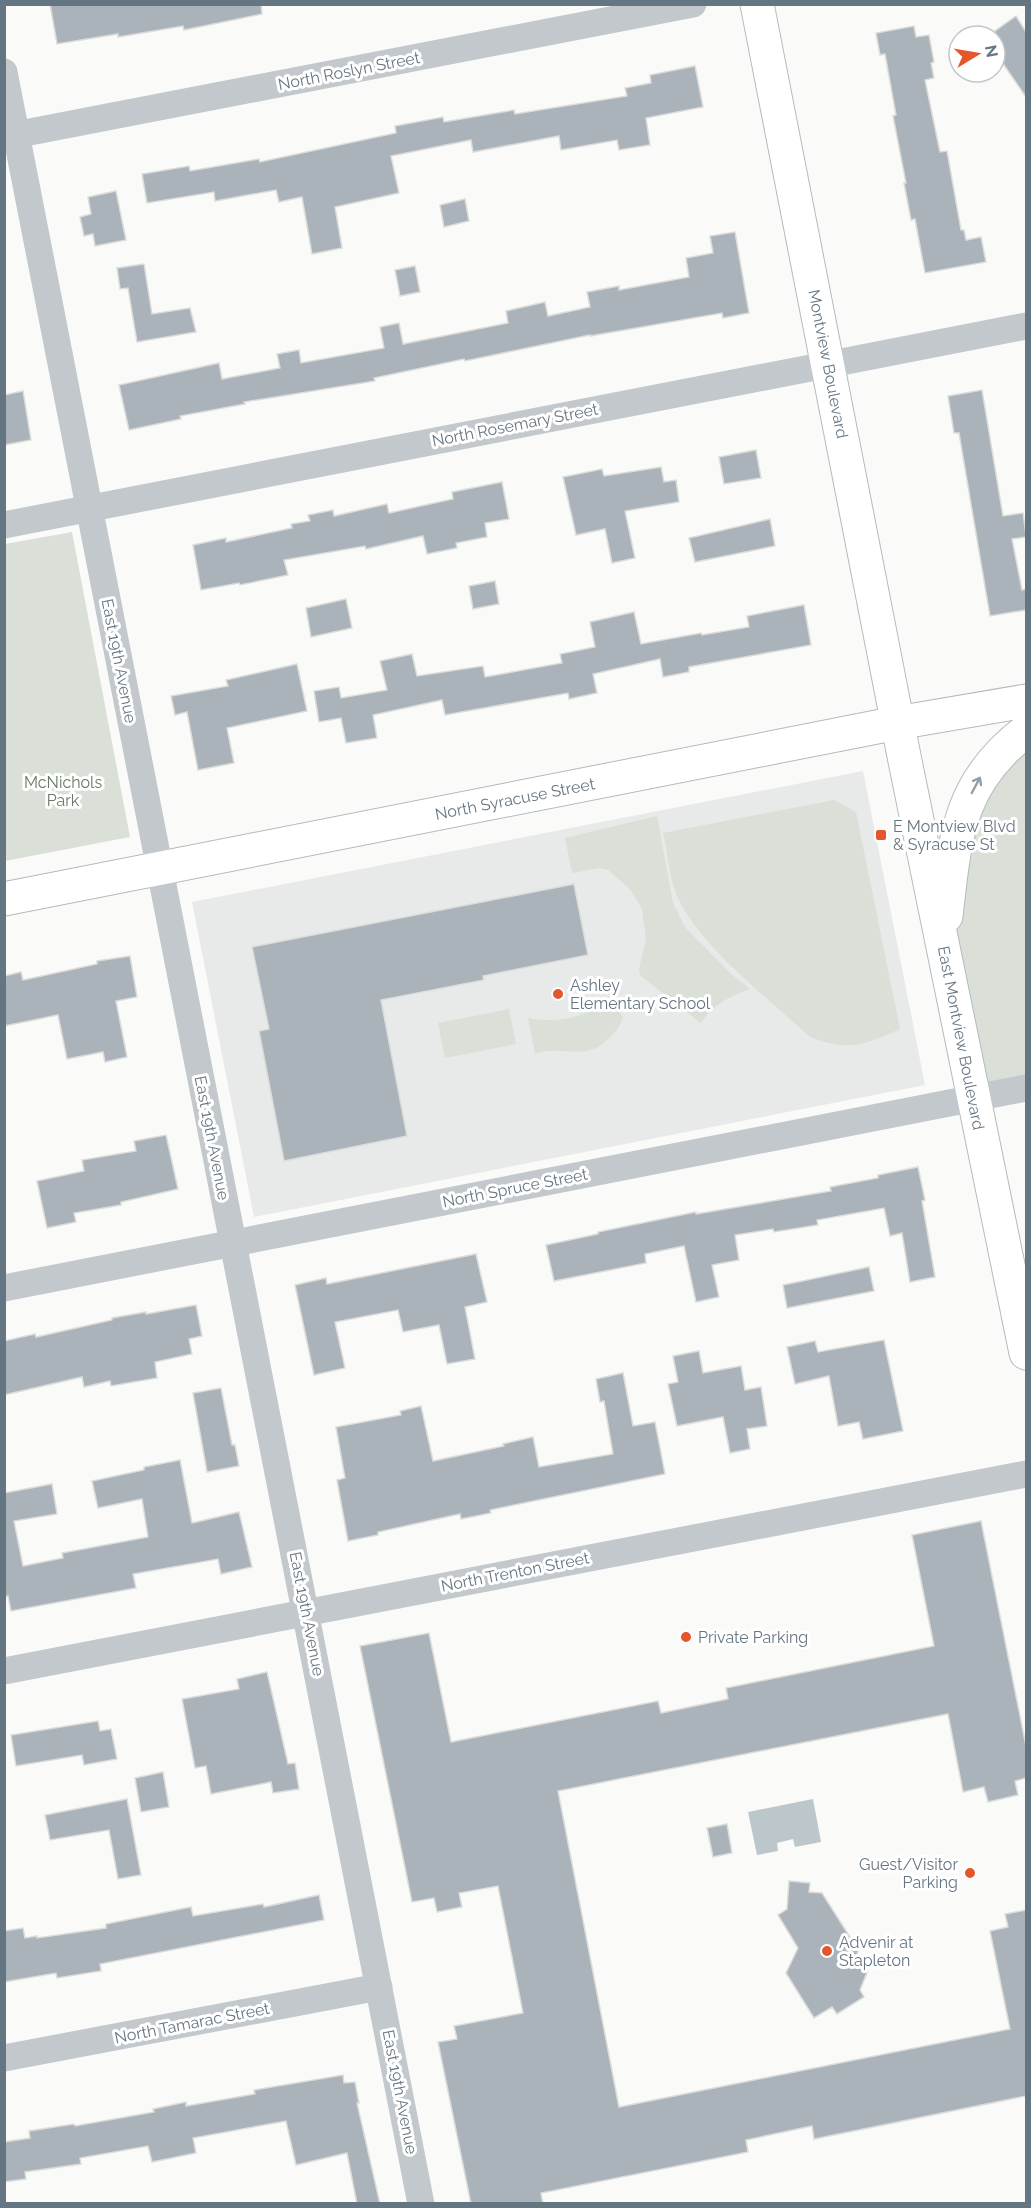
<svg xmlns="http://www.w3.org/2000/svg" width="1031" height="2208" viewBox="0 0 1031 2208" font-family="Raleway,sans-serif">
	<rect width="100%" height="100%" fill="#fafaf8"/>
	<path fill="#e8e9e9" d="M 863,771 L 925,1085 L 254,1217 L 192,902 Z"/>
	<path fill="#dadfd7" d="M 72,532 L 130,837 L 5,861 L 5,544 Z
		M 1026,731 L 1026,1088 L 973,1098 L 942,944 L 954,843 Z
		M 834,800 L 856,812 L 900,1029 C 864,1045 849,1052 810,1037 C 769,999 700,947 677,896 C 669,878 668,853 663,833 Z
		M 657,816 L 673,903 L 685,927 L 731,974 L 750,989 C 731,996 711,1005 701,1023 L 640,975 L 639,969 L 646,939 L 642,909 L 630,889 L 608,870 L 600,868 L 572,873 L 565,838 Z
		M 610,1001 L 623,1017 C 620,1027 615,1033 607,1040 C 583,1063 561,1043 535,1054 L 528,1018 C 562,1024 581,1017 610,1001 Z
		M 509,1009 L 516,1044 L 445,1058 L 438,1023 Z"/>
	<path fill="#bbc7cb" d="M 813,1799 L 821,1842 L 795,1847 L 793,1839 L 777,1843 L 778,1851 L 757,1855 L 748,1812 Z"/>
	<path fill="#aab3b9" stroke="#dcdcda" stroke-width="1.5" d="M 50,4 L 261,4 L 262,14 L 184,30 L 183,26 L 118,37 L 118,34 L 57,44 Z
		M 1016,16 L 1026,32 L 1026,97 L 995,52 L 995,31 Z
		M 914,26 L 916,37 L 929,35 L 934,62 L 931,63 L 934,78 L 925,80 L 940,152 L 947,151 L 961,230 L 964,230 L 966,240 L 981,237 L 986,262 L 925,273 L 915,219 L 911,220 L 904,183 L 906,183 L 893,116 L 896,115 L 885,54 L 880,55 L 876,33 Z
		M 695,66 L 703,107 L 646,118 L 650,145 L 619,150 L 617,140 L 561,150 L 559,136 L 473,152 L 471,140 L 391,156 L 399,193 L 335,207 L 342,248 L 312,254 L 302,197 L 279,202 L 276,190 L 215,201 L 214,192 L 147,203 L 142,174 L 189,166 L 190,171 L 259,159 L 260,162 L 396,133 L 395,126 L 443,117 L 444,122 L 514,110 L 515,114 L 627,96 L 625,88 L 651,83 L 650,75 Z
		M 116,191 L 126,240 L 95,246 L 93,234 L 84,236 L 80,217 L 91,214 L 88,197 Z
		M 465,199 L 469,221 L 444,227 L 440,205 Z
		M 735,232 L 749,313 L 723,318 L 722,313 L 590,336 L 590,335 L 465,361 L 464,359 L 374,378 L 375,381 L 244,402 L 245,404 L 180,416 L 181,419 L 129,430 L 119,385 L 219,363 L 222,379 L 280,368 L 277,354 L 299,350 L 301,363 L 384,348 L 380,327 L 399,323 L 403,344 L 508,323 L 506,311 L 545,302 L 548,316 L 590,307 L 587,292 L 619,286 L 619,290 L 689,277 L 686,258 L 713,253 L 710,236 Z
		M 144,264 L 152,314 L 190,308 L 196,332 L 137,342 L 128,288 L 120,289 L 117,268 Z
		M 415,266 L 420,292 L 400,296 L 395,270 Z
		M 982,390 L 1003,516 L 1023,513 L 1026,535 L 1026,537 L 1012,539 L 1022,590 L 1026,589 L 1026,610 L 990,616 L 959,433 L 954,433 L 948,396 Z
		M 23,391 L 31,440 L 4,445 L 4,395 Z
		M 756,450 L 761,478 L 724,484 L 719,457 Z
		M 661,467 L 664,482 L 676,480 L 679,502 L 625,511 L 635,558 L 612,563 L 605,529 L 576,535 L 563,477 L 602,469 L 604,476 Z
		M 502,482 L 509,519 L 485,523 L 487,537 L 456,543 L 457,548 L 427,554 L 423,536 L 366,549 L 365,546 L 284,560 L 288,575 L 240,585 L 239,583 L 201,590 L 193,545 L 226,538 L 226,542 L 292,528 L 291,524 L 310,521 L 308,515 L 333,510 L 334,516 L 387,504 L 389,513 L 453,499 L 452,492 Z
		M 770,519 L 775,546 L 695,562 L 689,538 Z
		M 495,581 L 499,604 L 473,609 L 469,586 Z
		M 346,599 L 352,628 L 311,637 L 306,608 Z
		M 804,605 L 811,645 L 689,667 L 689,672 L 663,677 L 660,659 L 593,674 L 597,693 L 569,699 L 568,693 L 445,715 L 442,700 L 373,715 L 377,738 L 346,743 L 341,718 L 319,722 L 314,691 L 339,687 L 341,698 L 387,690 L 380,661 L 412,654 L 417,676 L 483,666 L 485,677 L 562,663 L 560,654 L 595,647 L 590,622 L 634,612 L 641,644 L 701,633 L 702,635 L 749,627 L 747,616 Z
		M 297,664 L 307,711 L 227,728 L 234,763 L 198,770 L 187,712 L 175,715 L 171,696 L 228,686 L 226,680 Z
		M 574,884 L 588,955 L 483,976 L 484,980 L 381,1000 L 407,1136 L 284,1161 L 259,1031 L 269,1029 L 252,947 Z
		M 130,956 L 137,997 L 116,1001 L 127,1057 L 105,1062 L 103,1052 L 67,1059 L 58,1015 L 4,1026 L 4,976 L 21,972 L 23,980 L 97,964 L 97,961 Z
		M 166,1135 L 178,1189 L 121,1202 L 121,1205 L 74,1213 L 76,1222 L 47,1228 L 37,1181 L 84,1171 L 82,1160 L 136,1151 L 134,1141 Z
		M 918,1167 L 925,1200 L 922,1201 L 935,1277 L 910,1282 L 902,1233 L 890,1236 L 884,1208 L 817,1220 L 818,1225 L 774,1232 L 773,1229 L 735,1235 L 739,1260 L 712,1265 L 719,1297 L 696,1302 L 684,1246 L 645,1254 L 646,1263 L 554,1281 L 546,1245 L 598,1234 L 598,1232 L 696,1212 L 696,1214 L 831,1191 L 830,1187 L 878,1178 L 878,1175 Z
		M 476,1254 L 487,1302 L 465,1307 L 475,1359 L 447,1364 L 439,1325 L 403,1332 L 398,1310 L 335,1322 L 345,1368 L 314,1375 L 295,1285 L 326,1278 L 327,1284 Z
		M 869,1267 L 874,1291 L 787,1308 L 783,1285 Z
		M 196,1305 L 202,1336 L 189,1339 L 192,1354 L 155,1362 L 157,1378 L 111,1386 L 110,1381 L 84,1387 L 82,1377 L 4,1395 L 4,1341 L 35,1334 L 36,1337 L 112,1320 L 112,1318 L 146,1312 L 146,1314 Z
		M 884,1340 L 903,1431 L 863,1439 L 859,1422 L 838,1426 L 829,1376 L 795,1384 L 787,1347 L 815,1341 L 818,1352 Z
		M 699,1351 L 703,1373 L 741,1366 L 745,1390 L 761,1387 L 767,1426 L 747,1429 L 750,1449 L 730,1453 L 723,1417 L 677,1426 L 668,1384 L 678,1382 L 673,1356 Z
		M 623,1373 L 633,1426 L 655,1422 L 665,1474 L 490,1510 L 491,1513 L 461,1519 L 460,1514 L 378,1532 L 378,1535 L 348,1541 L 337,1480 L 345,1478 L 336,1427 L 401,1415 L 400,1411 L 421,1406 L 433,1461 L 504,1446 L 503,1444 L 533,1437 L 539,1467 L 613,1454 L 604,1401 L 600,1402 L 596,1379 Z
		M 221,1388 L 232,1445 L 235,1445 L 239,1466 L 207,1472 L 193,1393 Z
		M 180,1460 L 192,1523 L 239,1512 L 252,1567 L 221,1574 L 218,1559 L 133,1574 L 136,1588 L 11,1611 L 8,1596 L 4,1597 L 4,1493 L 52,1484 L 57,1514 L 14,1521 L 23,1566 L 63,1558 L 62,1553 L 148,1537 L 142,1499 L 98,1508 L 92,1481 L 144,1470 L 144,1467 Z
		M 981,1521 L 1026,1746 L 1026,1778 L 1015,1781 L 1018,1795 L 988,1802 L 984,1787 L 963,1792 L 948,1714 L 558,1791 L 619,2107 L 1010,2029 L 990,1931 L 1008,1927 L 1005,1914 L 1026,1910 L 1026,2096 L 814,2139 L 812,2126 L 746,2140 L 748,2152 L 541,2193 L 543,2204 L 471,2204 L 438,2042 L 457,2039 L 454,2026 L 523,2013 L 498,1886 L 459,1893 L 462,1907 L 437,1912 L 434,1898 L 412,1902 L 360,1646 L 429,1633 L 451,1742 L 658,1701 L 661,1713 L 728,1699 L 726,1688 L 934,1646 L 912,1535 Z
		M 267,1672 L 288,1764 L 295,1763 L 299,1789 L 273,1793 L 271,1782 L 211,1794 L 206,1766 L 195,1768 L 182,1699 L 239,1689 L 237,1679 Z
		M 98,1721 L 100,1731 L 111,1729 L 117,1759 L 84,1765 L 82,1755 L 16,1766 L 11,1735 Z
		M 163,1772 L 169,1807 L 141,1812 L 135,1778 Z
		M 127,1799 L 141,1875 L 118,1879 L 109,1830 L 50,1840 L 45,1815 Z
		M 727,1824 L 732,1853 L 713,1857 L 707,1828 Z
		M 789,1881 L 810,1883 L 809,1892 L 822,1893 L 853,1942 L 861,1945 L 857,1954 L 868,1970 L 860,1990 L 864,1997 L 837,2014 L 832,2007 L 814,2018 L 786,1973 L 798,1948 L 778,1915 L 787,1909 Z
		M 319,1895 L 324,1920 L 100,1964 L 101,1971 L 57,1978 L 56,1973 L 4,1982 L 4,1931 L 23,1928 L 25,1938 L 37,1936 L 37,1938 L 106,1928 L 106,1924 L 191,1907 L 193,1916 L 263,1904 L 264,1907 Z
		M 343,2075 L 344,2083 L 355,2082 L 359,2103 L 357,2103 L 380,2204 L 357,2204 L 347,2153 L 296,2165 L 286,2121 L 193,2138 L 196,2153 L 152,2162 L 148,2146 L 80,2158 L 81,2164 L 25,2172 L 26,2179 L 4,2182 L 4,2142 L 30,2138 L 29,2131 L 74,2124 L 75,2126 L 154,2112 L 153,2109 L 186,2102 L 186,2106 L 255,2094 L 254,2090 Z"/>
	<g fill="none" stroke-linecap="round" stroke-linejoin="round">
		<g stroke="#b3babf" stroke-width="35">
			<path id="secondary" d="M 757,4 L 905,761 L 1026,1353
				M 4,899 L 897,723 L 1026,701
				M 946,916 C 955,838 958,782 1026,731"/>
		</g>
		<path stroke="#c3c8cc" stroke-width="27" d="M 4,72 L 421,2204
			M 4,137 L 693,4
			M 4,525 L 1026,326
			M 4,1288 L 1026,1088
			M 4,1671 L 1026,1474
			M 4,2058 L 379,1987"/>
		<use href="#secondary" stroke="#fff" stroke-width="33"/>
	</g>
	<defs><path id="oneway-shaft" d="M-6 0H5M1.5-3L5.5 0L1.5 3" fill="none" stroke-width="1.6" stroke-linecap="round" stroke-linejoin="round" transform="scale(1.5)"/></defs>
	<use stroke="#939fa8" href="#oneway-shaft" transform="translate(976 785) rotate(-62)"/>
	<g fill="#e4572e" stroke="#fff" stroke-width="2">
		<rect x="875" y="829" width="12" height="12" rx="3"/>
		<circle cx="558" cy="994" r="6"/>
		<circle cx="686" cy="1637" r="6"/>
		<circle cx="970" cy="1873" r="6"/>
		<circle cx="827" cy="1951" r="6"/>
	</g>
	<g text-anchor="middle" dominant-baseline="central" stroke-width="6" stroke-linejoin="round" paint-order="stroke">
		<g font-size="16" fill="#657683" stroke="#fff">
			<text transform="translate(349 71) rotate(-11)">North Roslyn Street</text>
			<text transform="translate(828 364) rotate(79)">Montview Boulevard</text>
			<text transform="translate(515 425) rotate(-11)">North Rosemary Street</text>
			<text transform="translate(119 661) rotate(79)">East 19th Avenue</text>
			<text transform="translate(515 799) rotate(-11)">North Syracuse Street</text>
			<text transform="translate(961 1038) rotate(79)">East Montview Boulevard</text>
			<text transform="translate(212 1138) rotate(79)">East 19th Avenue</text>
			<text transform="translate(515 1188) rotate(-11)">North Spruce Street</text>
			<text transform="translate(515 1572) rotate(-11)">North Trenton Street</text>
			<text transform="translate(307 1614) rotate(79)">East 19th Avenue</text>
			<text transform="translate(192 2023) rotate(-11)">North Tamarac Street</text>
			<text transform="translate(400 2092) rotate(79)">East 19th Avenue</text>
		</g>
		<g font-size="16" fill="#687a64" stroke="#fff">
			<text x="63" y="782">McNichols<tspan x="63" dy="18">Park</tspan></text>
		</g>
		<g font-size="16" fill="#657683" stroke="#fff" text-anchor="start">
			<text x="893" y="826">E Montview Blvd<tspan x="893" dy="18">&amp; Syracuse St</tspan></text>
			<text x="570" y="985">Ashley<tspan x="570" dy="18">Elementary School</tspan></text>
			<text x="698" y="1637">Private Parking</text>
			<text x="958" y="1864" text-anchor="end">Guest/Visitor<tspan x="958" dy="18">Parking</tspan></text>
			<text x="839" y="1942">Advenir at<tspan x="839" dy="18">Stapleton</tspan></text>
		</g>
	</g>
	<rect width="1031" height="2208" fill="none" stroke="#657683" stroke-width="12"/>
	<g transform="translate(977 54) rotate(79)"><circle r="28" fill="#ffffff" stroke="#c1c8cd" stroke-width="1.5"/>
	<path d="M0-4.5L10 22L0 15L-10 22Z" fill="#e4572e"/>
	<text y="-9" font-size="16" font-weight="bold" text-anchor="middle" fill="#657683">N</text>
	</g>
</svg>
